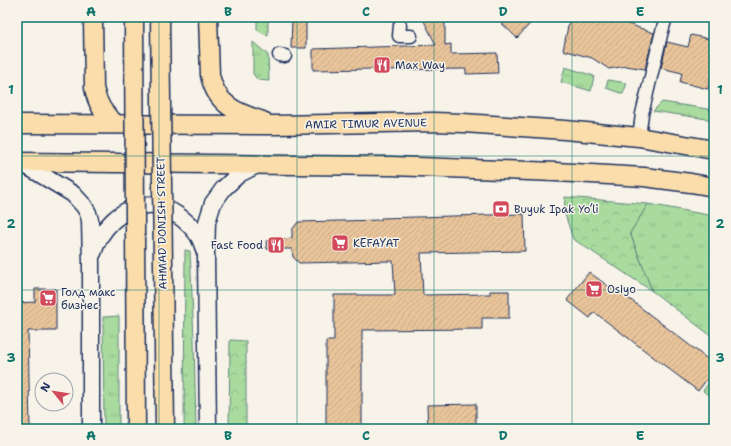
<svg xmlns="http://www.w3.org/2000/svg" width="731" height="446" viewBox="0 0 731 446" font-family="'Shantell Sans',sans-serif">
	<defs>
		<pattern id="grass-tufts" width="24" height="20" patternUnits="userSpaceOnUse"><rect width="24" height="20" fill="#a8db9d"/><path d="M3 7l-1-3M5 7V3M7 7l1-3M15 17l-1-3M17 17v-4M19 17l1-3" fill="none" stroke="#90bc8a"/></pattern>
		<pattern id="forest-crowns" width="20" height="18" patternUnits="userSpaceOnUse"><rect width="20" height="18" fill="#a8db9d"/><path d="M2 6a3 3 0 1 1 6 0M12 15a3 3 0 1 1 6 0" fill="none" stroke="#90bc8a"/></pattern>
		<pattern id="building-hatch" width="6" height="6" patternUnits="userSpaceOnUse"><rect width="6" height="6" fill="#e9c49a"/><path d="M-1 1l2-2M0 6l6-6M5 7l2-2" fill="none" stroke="#c7a987"/></pattern>
	</defs>
	<rect width="100%" height="100%" fill="#f7f3e8"/>
	<filter id="ink" filterUnits="userSpaceOnUse"><feTurbulence type="fractalNoise" baseFrequency=".025" numOctaves="2"/><feDisplacementMap in="SourceGraphic" scale="8" xChannelSelector="R" yChannelSelector="G"/><feConvolveMatrix kernelMatrix="1 2 1 2 8 2 1 2 1" color-interpolation-filters="sRGB"/></filter>
	<g filter="url(#ink)">
		<path fill="url(#grass-tufts)" stroke="#62857e" d="M 259,17 L 268,17 L 268,36 L 257,30 L 257,19 Z
			M 253,42 L 268,55 L 269,81 L 258,80 L 253,74 Z
			M 565,67 L 594,76 L 591,91 L 561,82 Z
			M 608,80 L 627,83 L 623,94 L 606,88 Z
			M 662,102 L 714,110 L 714,120 L 653,111 Z
			M 648,204 L 714,216 L 714,338 L 652,291 L 630,233 Z
			M 185,250 L 190,251 L 194,339 L 196,429 L 184,429 Z
			M 119,316 L 119,429 L 104,429 L 103,317 Z
			M 714,375 L 714,399 L 703,391 Z"/>
		<path fill="url(#forest-crowns)" stroke="#62857e" d="M 565,197 L 648,204 L 630,233 L 652,291 L 573,239 L 564,211 Z
			M 230,340 L 246,341 L 246,429 L 229,429 Z"/>
		<path fill="url(#building-hatch)" stroke="#1b2f5e" d="M 292,17 L 306,17 L 306,48 L 291,48 Z
			M 422,17 L 445,17 L 445,45 L 451,44 L 451,54 L 497,53 L 498,73 L 466,74 L 466,69 L 373,70 L 373,69 L 313,70 L 313,49 L 436,45 Z
			M 495,17 L 536,17 L 517,38 Z
			M 570,17 L 608,17 L 654,33 L 645,69 L 626,66 L 609,69 L 592,58 L 563,50 Z
			M 691,35 L 714,40 L 714,65 L 708,89 L 680,82 L 682,73 L 661,68 L 667,42 L 688,47 Z
			M 524,214 L 525,251 L 421,253 L 423,295 L 490,294 L 490,291 L 509,291 L 509,318 L 482,318 L 482,329 L 362,330 L 362,429 L 326,429 L 326,341 L 334,341 L 334,295 L 395,295 L 393,261 L 299,263 L 293,257 L 292,249 L 267,249 L 266,241 L 292,238 L 292,230 L 298,222 L 381,220 L 381,218 Z
			M 589,272 L 612,289 L 614,287 L 714,364 L 714,370 L 698,391 L 594,312 L 590,318 L 567,300 Z
			M 35,289 L 56,289 L 56,331 L 28,331 L 30,429 L 17,429 L 17,303 L 35,302 Z
			M 476,404 L 476,429 L 428,429 L 427,405 Z"/>
		<g fill="none" stroke-linecap="round" stroke-linejoin="round">
			<g stroke="#1b2f5e" stroke-width="15">
				<path id="street" d="M 400,25 L 399,36 L 411,36
					M 279,55 L 285,56
					M 639,137 L 642,114 L 661,35 L 666,17"/>
			</g>
			<g stroke="#1b2f5e" stroke-width="19">
				<path id="secondary" d="M 20,162 L 73,194 L 84,206 L 88,213 L 90,220 L 91,263 L 91,429
					M 93,253 C 100,229 121,207 147,205 C 166,203 188,221 198,235 C 201,240 203,246 205,252
					M 208,429 L 206,256 L 207,222 L 213,203 L 224,188 L 239,174 L 257,165"/>
			</g>
			<g stroke="#1b2f5e" stroke-width="21">
				<path id="primary" d="M 93,17 L 94,88 C 97,104 104,115 116,124
					M 208,17 L 210,75 C 216,105 237,113 263,121
					M 17,124 L 275,125 L 433,122 L 463,123 L 565,130 L 639,137 L 714,150
					M 17,162 L 391,166 L 556,172 L 644,177 L 691,183 L 714,187"/>
			</g>
			<use href="#street" stroke="#f7f3e8" stroke-width="12"/>
			<use href="#secondary" stroke="#f7f3e8" stroke-width="16"/>
			<use href="#primary" stroke="#faddab" stroke-width="18"/>
			<g stroke="#1b2f5e" stroke-width="21" stroke-linecap="butt">
				<path id="primary-bridge" d="M 134,17 L 136,429
					M 160,17 L 165,429"/>
			</g>
			<use href="#primary-bridge" stroke="#faddab" stroke-width="18"/>
		</g>
	</g>
	<path fill="none" stroke="#0f766e" stroke-width="1" stroke-opacity="0.55" d="M 159,17 L 159,429M 297,17 L 297,429M 434,17 L 434,429M 572,17 L 572,429M 17,156 L 714,156M 17,290 L 714,290"/>
	<defs>
		<g id="restaurant-square" transform="scale(0.9)"><rect x="-9" y="-9" width="18" height="18" rx="4" fill="#d1495b" stroke="#f7f3e8"/><path d="M-5-6h1v4h1v-4h1v4h1v-4h1v5L-1.5 .5V6h-2V.5L-5-1ZM5-6V6H3V1.5H1.5Q1.5-4 5-6Z" fill="#fff"/></g>
		<g id="bank-square" transform="scale(0.9)"><rect x="-9" y="-9" width="18" height="18" rx="4" fill="#d1495b" stroke="#f7f3e8"/><path d="M-6-4H6V4H-6ZM0-2.3a2.3 2.3 0 1 0 0 4.6a2.3 2.3 0 1 0 0-4.6Z" fill="#fff"/></g>
		<g id="supermarket-square" transform="scale(0.9)"><rect x="-9" y="-9" width="18" height="18" rx="4" fill="#d1495b" stroke="#f7f3e8"/><path d="M-6-5.5h2.5l.6 2H6L4.5 2H-2.5L-4.4-4H-6ZM-1.5 3.2a1.3 1.3 0 1 0 .1 0ZM3 3.2a1.3 1.3 0 1 0 .1 0Z" fill="#fff"/></g>
	</defs>
	<g fill-rule="evenodd">
		<use href="#restaurant-square" x="382" y="65"/>
		<use href="#bank-square" x="501" y="209"/>
		<use href="#supermarket-square" x="340" y="243"/>
		<use href="#restaurant-square" x="276" y="245"/>
		<use href="#supermarket-square" x="594" y="289"/>
		<use href="#supermarket-square" x="48" y="298"/>
	</g>
	<g text-anchor="middle" dominant-baseline="central" stroke-width="3" stroke-linejoin="round" paint-order="stroke">
		<g font-size="11" fill="#1b2f5e" stroke="#f7f3e8" text-anchor="start">
			<text x="395" y="65">Max Way</text>
			<text x="514" y="209">Buyuk Ipak Yo‘li</text>
			<text x="353" y="243">KEFAYAT</text>
			<text x="263" y="245" text-anchor="end">Fast Food</text>
			<text x="607" y="289">Osiyo</text>
			<text x="61" y="292">Голд макс<tspan x="61" dy="13">бизнес</tspan></text>
		</g>
		<g font-size="11" fill="#1b2f5e" stroke="#f7f3e8">
			<text transform="translate(366 124) rotate(-1)">AMIR TIMUR AVENUE</text>
			<text transform="translate(162 223) rotate(-91)">AHMAD DONISH STREET</text>
		</g>
	</g>
	<rect width="731" height="446" fill="none" stroke="#f7f3e8" stroke-width="44"/>
	<g transform="translate(54 392) rotate(300)"><circle r="19" fill="#f7f3e8" stroke="#9fa5b1"/>
	<path d="M0-3L7 15L0 10L-7 15Z" fill="#d1495b"/>
	<text y="-6" font-size="11" font-weight="bold" text-anchor="middle" fill="#1b2f5e">N</text>
	</g>
	<rect x="22" y="22" width="687" height="402" fill="none" stroke="#0f766e" stroke-width="1.5"/>
	<g font-size="13" text-anchor="middle" font-weight="bold" fill="#0f766e">
		<text x="91" y="16">A</text>
		<text x="228" y="16">B</text>
		<text x="366" y="16">C</text>
		<text x="503" y="16">D</text>
		<text x="640" y="16">E</text>
		<text x="11" y="94">1</text>
		<text x="720" y="94">1</text>
		<text x="11" y="228">2</text>
		<text x="720" y="228">2</text>
		<text x="11" y="362">3</text>
		<text x="720" y="362">3</text>
		<text x="91" y="440">A</text>
		<text x="228" y="440">B</text>
		<text x="366" y="440">C</text>
		<text x="503" y="440">D</text>
		<text x="640" y="440">E</text>
	</g>
</svg>
